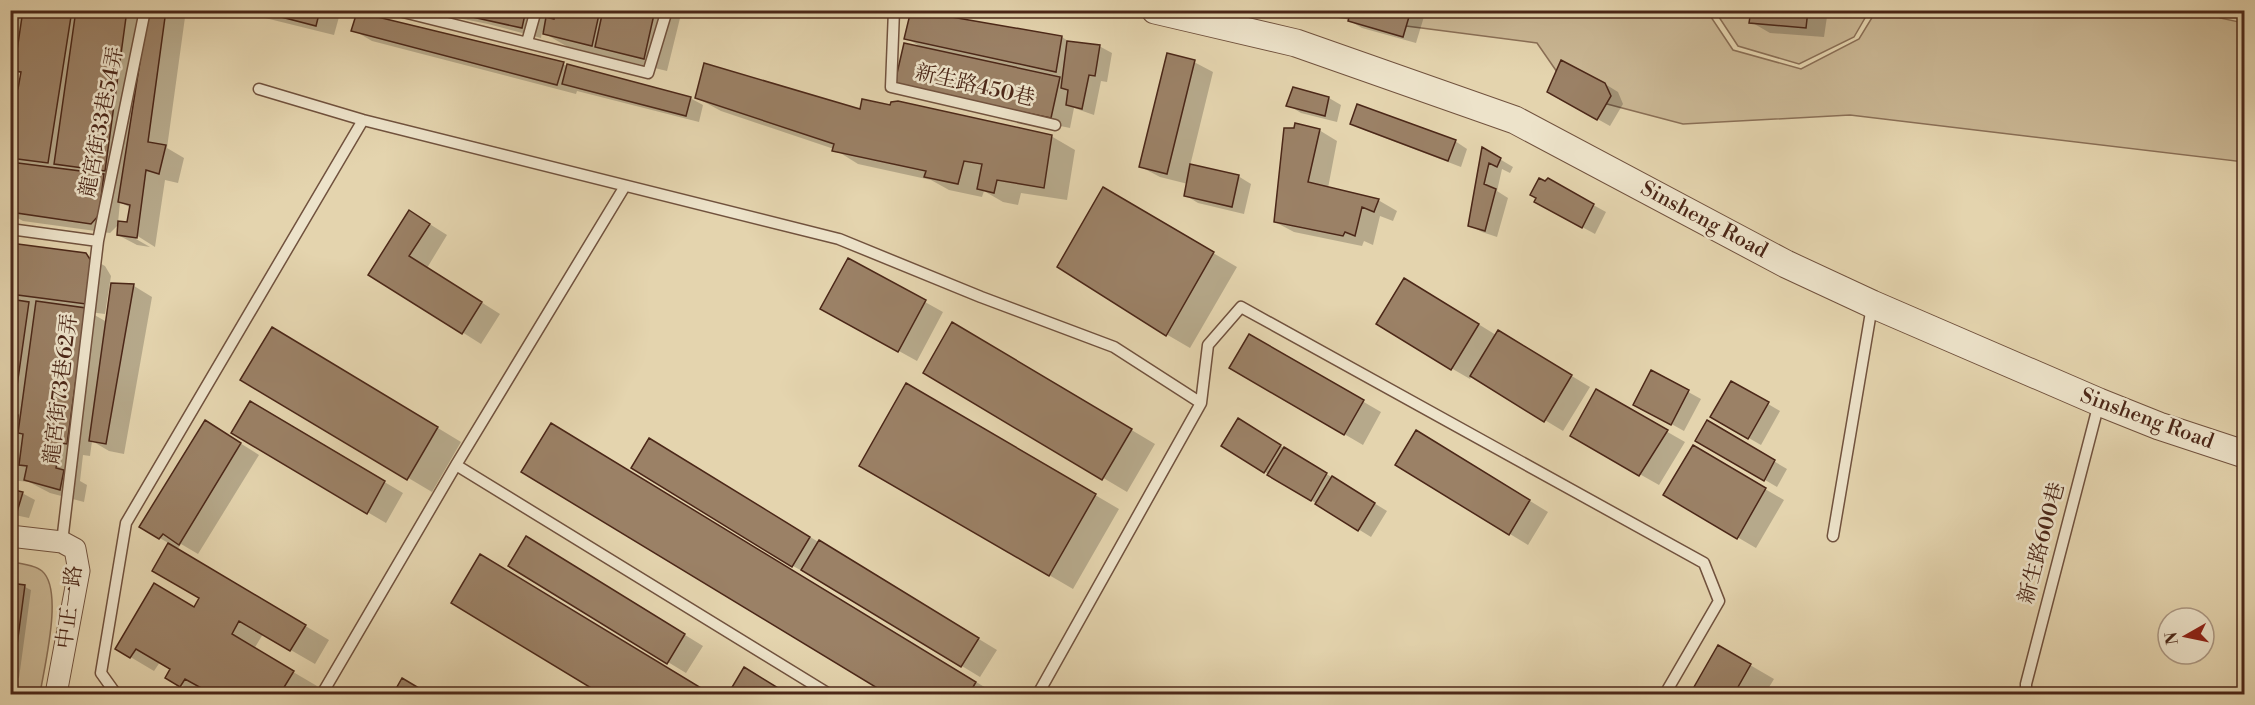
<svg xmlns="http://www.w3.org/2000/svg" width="2255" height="705" viewBox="0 0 2255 705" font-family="'Libre Bodoni','Noto Serif TC',serif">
	<rect width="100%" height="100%" fill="#e4d4ae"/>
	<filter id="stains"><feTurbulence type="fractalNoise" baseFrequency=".00333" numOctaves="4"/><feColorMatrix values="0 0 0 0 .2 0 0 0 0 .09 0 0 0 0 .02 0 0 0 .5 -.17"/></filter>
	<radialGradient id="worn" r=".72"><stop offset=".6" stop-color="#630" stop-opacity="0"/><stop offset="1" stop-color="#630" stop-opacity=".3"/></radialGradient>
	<path fill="#cab794" stroke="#8a6f56" stroke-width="1.5" d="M 1328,11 L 1707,11 L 1733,50 L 1801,69 L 1859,39 L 1876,11 L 2220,11 L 2220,18 L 2244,23 L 2244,162 L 1850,115 L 1683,124 L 1573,95 L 1537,43 L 1329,16 Z
		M 1715,11 L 1869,11 L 1854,37 L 1799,64 L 1738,46 Z
		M 11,562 C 19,563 35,565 42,571 C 64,590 44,667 40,694 L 11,694 Z"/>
	<path fill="#0003" fill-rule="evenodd" d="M 10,10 L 20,10 L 19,15 L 23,17 L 24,10 L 186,10 L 167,148 L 184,158 L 178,183 L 165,180 L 155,247 L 136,235 L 136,239 L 150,247 L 137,245 L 118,235 L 119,224 L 110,233 L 23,221 L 10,214 L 10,164 L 19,165 L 10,160 ZM 18,72 L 22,74 L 20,91 L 15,90 ZM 120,202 L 131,208 L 128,224 L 118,223 Z
		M 233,10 L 329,10 L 339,17 L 334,35 Z
		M 438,10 L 547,10 L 545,18 L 555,21 L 557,10 L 682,10 L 667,71 L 568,47 L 542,32 L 541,38 L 488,24 L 448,16 Z
		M 1353,10 L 1426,10 L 1416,43 L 1362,28 L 1350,21 Z
		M 1752,10 L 1828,10 L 1824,37 L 1770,33 L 1751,22 Z
		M 353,30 L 563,64 L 569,67 L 690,98 L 703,105 L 699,122 L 577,91 L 576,94 L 372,41 Z
		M 1062,37 L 1071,43 L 1099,46 L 1112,53 L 1107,82 L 1101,81 L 1094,115 L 1074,108 L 1070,128 L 922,97 L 921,47 L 906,38 Z
		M 1194,62 L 1213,72 L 1190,166 L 1238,176 L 1251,184 L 1244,214 L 1198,203 L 1185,195 L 1188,184 L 1160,177 L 1141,167 Z
		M 1605,84 L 1618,92 L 1623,104 L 1610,126 L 1549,92 Z
		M 1294,89 L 1329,98 L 1341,105 L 1337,122 L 1301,113 L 1288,105 Z
		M 697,98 L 861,111 L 1051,136 L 1075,150 L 1067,200 L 1021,193 L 1018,205 L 1003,202 L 984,191 L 982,197 L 949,190 L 931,180 L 858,164 L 834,149 L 721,111 Z
		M 1352,123 L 1455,141 L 1467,149 L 1461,167 L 1364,130 Z
		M 1319,130 L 1337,141 L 1328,188 L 1378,200 L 1397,211 L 1393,221 L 1380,216 L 1373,245 L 1364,241 L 1362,246 L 1294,232 L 1275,222 Z
		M 1483,149 L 1513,167 L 1510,173 L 1502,169 L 1497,191 L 1508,198 L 1497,237 L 1482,232 L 1469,225 Z
		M 1548,180 L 1606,212 L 1595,234 L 1536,202 Z
		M 1104,189 L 1237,267 L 1190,348 L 1166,334 Z
		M 428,223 L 447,235 L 427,268 L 500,314 L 481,344 L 370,274 Z
		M 10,245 L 85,255 L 105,266 L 111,276 L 105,314 L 89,312 L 107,322 L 113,284 L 134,286 L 152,297 L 124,454 L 109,451 L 92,441 L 90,456 L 83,455 L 80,481 L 87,485 L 84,502 L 50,493 L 29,482 L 10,480 Z
		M 1423,290 L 1496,335 L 1517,343 L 1590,387 L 1563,431 L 1472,376 L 1470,379 L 1451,368 Z
		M 925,302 L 943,312 L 917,361 L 841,319 Z
		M 1250,336 L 1381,412 L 1363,445 L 1231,368 Z
		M 976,337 L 1155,444 L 1127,492 L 925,372 Z
		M 296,342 L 461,442 L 432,492 L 242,379 Z
		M 1652,372 L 1701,399 L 1684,431 L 1648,411 Z
		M 1732,383 L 1780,411 L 1761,445 L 1712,417 Z
		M 907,385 L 1119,509 L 1073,589 L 861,465 Z
		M 1596,391 L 1685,442 L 1659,485 L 1572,436 Z
		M 251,403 L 403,493 L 386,523 L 233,433 Z
		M 1238,420 L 1387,511 L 1371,537 L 1223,446 Z
		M 1708,422 L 1787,469 L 1777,487 L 1697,440 Z
		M 224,433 L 259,455 L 198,554 L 181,544 L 177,550 L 329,640 L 315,664 L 263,634 L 254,649 L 317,686 L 312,694 L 215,694 L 209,691 L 207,694 L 197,694 L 167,677 L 172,669 L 160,662 L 154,671 L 117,649 L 195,609 L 201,598 L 154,570 L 170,544 L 141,527 Z
		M 575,439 L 996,694 L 890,694 L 523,472 Z
		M 1435,443 L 1548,512 L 1528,545 L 1510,534 Z
		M 1693,447 L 1784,500 L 1756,548 L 1665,495 Z
		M 668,451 L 997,650 L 980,677 L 812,575 L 811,576 L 793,566 Z
		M 10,490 L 22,493 L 35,500 L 29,518 L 10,514 Z
		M 545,549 L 703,646 L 686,673 L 510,566 Z
		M 504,570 L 709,694 L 603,694 L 453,603 Z
		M 10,584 L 25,587 L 31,590 L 19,678 L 10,676 Z
		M 1719,647 L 1774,679 L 1765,694 L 1691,694 Z
		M 745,670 L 763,680 L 786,694 L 730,694 Z"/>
	<path fill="#9b8166" stroke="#4b2718" stroke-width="1.5" d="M 23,10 L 72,10 L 48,163 L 10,158 L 10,102 L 12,88 L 18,89 L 21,72 L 14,71 Z
		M 76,10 L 127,10 L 105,171 L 54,164 Z
		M 148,10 L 166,10 L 148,142 L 166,145 L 159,174 L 146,170 L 137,238 L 117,235 L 118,221 L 127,222 L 130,205 L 118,202 Z
		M 254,10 L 320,10 L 316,26 Z
		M 446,10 L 470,10 L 469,15 Z
		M 474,10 L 526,10 L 522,28 L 472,17 Z
		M 556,10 L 600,10 L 592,46 L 543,34 L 546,17 L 554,19 Z
		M 603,10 L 655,10 L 644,59 L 595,47 Z
		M 911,10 L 1062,36 L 1056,72 L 904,39 Z
		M 1351,10 L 1411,10 L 1403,37 L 1348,21 Z
		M 1751,10 L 1808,10 L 1806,28 L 1749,23 Z
		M 357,12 L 564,62 L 557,85 L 351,31 Z
		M 1067,41 L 1100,45 L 1095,76 L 1089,75 L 1082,109 L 1066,105 L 1068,90 L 1061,88 Z
		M 904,43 L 1060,77 L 1051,118 L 902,87 L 895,82 Z
		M 1167,53 L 1195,60 L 1167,174 L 1139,167 Z
		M 1561,60 L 1605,83 L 1611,96 L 1597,120 L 1547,92 Z
		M 704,63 L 860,109 L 862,99 L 890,105 L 891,102 L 898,101 L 1052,135 L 1044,188 L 997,180 L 994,193 L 977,189 L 982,164 L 964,161 L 958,184 L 924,177 L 926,171 L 832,151 L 834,144 L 695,98 Z
		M 567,64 L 691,97 L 686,116 L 562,84 Z
		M 1293,87 L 1329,97 L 1325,116 L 1286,106 Z
		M 1357,104 L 1456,140 L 1448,161 L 1350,124 Z
		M 1295,123 L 1320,129 L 1308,182 L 1379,199 L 1374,212 L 1362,207 L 1355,236 L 1345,232 L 1343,236 L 1274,222 L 1284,128 L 1294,128 Z
		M 1482,147 L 1501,158 L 1497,167 L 1489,163 L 1484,184 L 1496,189 L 1485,231 L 1468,226 Z
		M 10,162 L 104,174 L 99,215 L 91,224 L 10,212 Z
		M 1190,164 L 1239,175 L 1232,207 L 1184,196 Z
		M 1539,178 L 1545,181 L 1548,178 L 1594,204 L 1582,228 L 1534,202 L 1536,198 L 1530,195 Z
		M 1103,187 L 1214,252 L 1166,336 L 1057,267 Z
		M 409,210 L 430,224 L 409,256 L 482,302 L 462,334 L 368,275 Z
		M 10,243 L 86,253 L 93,264 L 86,304 L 10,294 Z
		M 848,258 L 926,300 L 898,352 L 820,309 Z
		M 1404,278 L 1479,324 L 1451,370 L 1376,324 Z
		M 111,283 L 134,284 L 106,444 L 89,441 Z
		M 10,299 L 29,302 L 13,414 L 18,415 L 11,473 Z
		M 36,301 L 86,308 L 67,444 L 60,443 L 56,468 L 64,470 L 60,490 L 24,480 L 27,466 L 19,465 L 23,434 L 18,433 Z
		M 952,322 L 1132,429 L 1102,480 L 923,373 Z
		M 272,327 L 438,427 L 407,480 L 240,380 Z
		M 1498,330 L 1572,375 L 1544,422 L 1470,376 Z
		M 1249,334 L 1364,400 L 1344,435 L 1229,368 Z
		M 1651,370 L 1689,390 L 1671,425 L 1633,405 Z
		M 1731,381 L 1769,402 L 1748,439 L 1710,417 Z
		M 906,383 L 1096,494 L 1049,576 L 859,466 Z
		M 1596,389 L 1668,430 L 1639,476 L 1570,436 Z
		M 250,401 L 385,481 L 367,514 L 231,433 Z
		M 1238,418 L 1281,445 L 1264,473 L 1221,446 Z
		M 205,420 L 241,443 L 179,545 L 163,534 L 159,539 L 139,527 Z
		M 1707,420 L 1775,460 L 1764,481 L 1695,441 Z
		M 551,423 L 976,682 L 969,694 L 887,694 L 521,472 Z
		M 1416,430 L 1530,500 L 1509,535 L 1395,465 Z
		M 649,438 L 810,537 L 792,567 L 631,468 Z
		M 1693,445 L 1766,488 L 1737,539 L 1663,495 Z
		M 1284,447 L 1327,473 L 1311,501 L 1267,475 Z
		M 1332,476 L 1375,503 L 1358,531 L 1315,504 Z
		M 10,489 L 23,492 L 17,512 L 10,510 Z
		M 526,536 L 685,634 L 667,664 L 508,566 Z
		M 819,540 L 979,638 L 961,667 L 801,570 Z
		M 168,543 L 306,625 L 290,651 L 239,621 L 232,634 L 294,671 L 280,694 L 212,694 L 185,679 L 180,687 L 165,678 L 170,669 L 136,649 L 130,658 L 115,649 L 154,583 L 194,607 L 199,598 L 152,571 Z
		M 480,554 L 711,694 L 601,694 L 451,603 Z
		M 10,583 L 25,585 L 13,675 L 10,675 Z
		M 1718,645 L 1751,664 L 1734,694 L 1690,694 Z
		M 744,667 L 788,694 L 728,694 Z
		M 402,678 L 429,694 L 393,694 Z"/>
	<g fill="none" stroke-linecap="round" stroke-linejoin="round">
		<g stroke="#71523e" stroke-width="13">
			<path id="service" d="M 395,10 L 648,73 L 667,10
				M 894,10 L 891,87 L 1055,125
				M 10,33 L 13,10
				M 527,42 L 536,10
				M 259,89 L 363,120 L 839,239 L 981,297 L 1114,347 L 1201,403
				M 10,229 L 98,241
				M 456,465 L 829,694
				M 1833,536 L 1872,306
				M 62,542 L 98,241 L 145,10
				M 116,694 L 101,673 L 126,523 L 363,120
				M 322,694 L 456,465 L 625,186
				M 1038,694 L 1201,403 L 1208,345 L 1241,307 L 1704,563 L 1719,601 L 1665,694
				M 2026,694 L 2026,684 L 2099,403"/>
		</g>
		<g stroke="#71523e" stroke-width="23">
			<path id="minor" d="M 10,536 L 62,542 L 75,549 L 79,571 L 56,694"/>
		</g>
		<g stroke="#71523e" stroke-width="29">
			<path id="tertiary" d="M 1155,10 L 1296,43 L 1515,120 L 1786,264 L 1872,304 L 2099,402 L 2159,426 L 2244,454"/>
		</g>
		<use href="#service" stroke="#ede3ca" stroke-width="10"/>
		<use href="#minor" stroke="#ede3ca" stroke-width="21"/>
		<use href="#tertiary" stroke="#ede3ca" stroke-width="27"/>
	</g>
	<g text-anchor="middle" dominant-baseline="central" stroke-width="5" stroke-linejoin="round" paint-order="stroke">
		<g font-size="21" fill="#4b2718" stroke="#ede3ca">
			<text transform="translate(975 86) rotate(13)">新生路450巷</text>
			<text transform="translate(102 122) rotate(-79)">龍宮街33巷54弄</text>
			<text transform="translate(1704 220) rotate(28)">Sinsheng Road</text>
			<text transform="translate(61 389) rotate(-83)">龍宮街73巷62弄</text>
			<text transform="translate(2147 419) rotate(20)">Sinsheng Road</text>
			<text transform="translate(2042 543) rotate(-75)">新生路600巷</text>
			<text transform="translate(70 607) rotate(-83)">中正一路</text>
		</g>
	</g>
	<rect width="2255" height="705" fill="none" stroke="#e4d4ae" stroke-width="36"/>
	<rect x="12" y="12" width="2231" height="681" fill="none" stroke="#4b2718" stroke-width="3"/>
	<rect x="18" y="18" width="2219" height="669" fill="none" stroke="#4b2718" stroke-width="1.5"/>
	<g transform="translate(2186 636) rotate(261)"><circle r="28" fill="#ede3ca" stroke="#ac9883" stroke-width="1.5"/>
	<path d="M0-4.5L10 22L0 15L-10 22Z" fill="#8f2418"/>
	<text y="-9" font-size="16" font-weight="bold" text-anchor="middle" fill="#4b2718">N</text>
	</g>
	<rect width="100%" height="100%" filter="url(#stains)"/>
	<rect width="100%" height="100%" fill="url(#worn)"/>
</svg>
